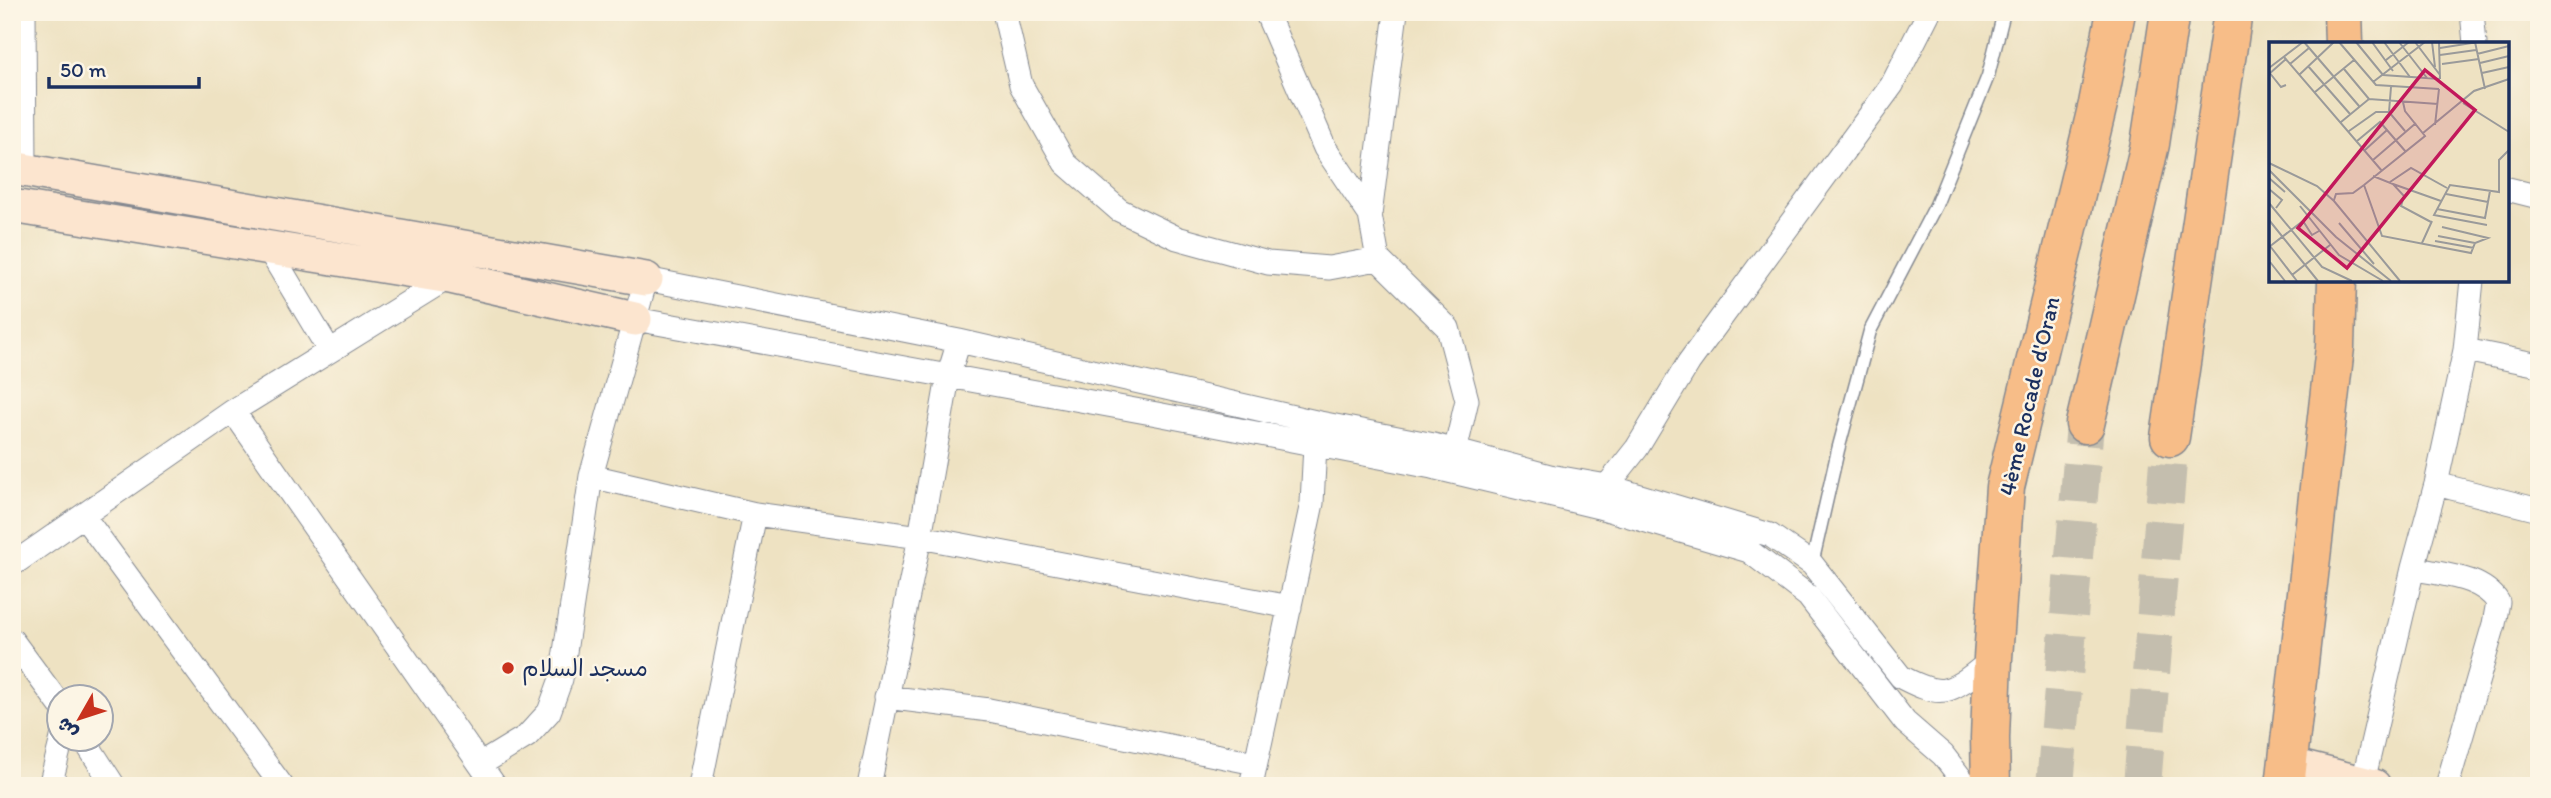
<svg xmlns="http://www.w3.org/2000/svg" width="2551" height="798" viewBox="0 0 2551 798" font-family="Itim,'Playpen Sans Arabic',sans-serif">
	<rect width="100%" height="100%" fill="#fcf5e5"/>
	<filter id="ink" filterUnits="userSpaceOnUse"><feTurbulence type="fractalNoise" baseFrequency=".0143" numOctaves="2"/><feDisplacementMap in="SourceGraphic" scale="14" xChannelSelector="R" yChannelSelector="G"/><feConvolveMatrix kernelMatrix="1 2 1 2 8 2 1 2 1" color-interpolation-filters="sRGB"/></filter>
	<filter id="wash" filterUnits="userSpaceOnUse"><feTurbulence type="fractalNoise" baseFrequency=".00686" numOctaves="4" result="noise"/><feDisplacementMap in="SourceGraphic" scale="28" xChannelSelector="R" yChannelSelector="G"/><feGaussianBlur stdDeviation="1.57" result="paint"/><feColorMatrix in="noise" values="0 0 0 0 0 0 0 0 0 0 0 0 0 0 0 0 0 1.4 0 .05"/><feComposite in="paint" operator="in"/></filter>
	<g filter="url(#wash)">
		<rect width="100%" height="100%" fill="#eee2c2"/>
	</g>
	<g filter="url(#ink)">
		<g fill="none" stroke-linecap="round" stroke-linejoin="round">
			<path stroke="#c4beae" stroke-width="38" stroke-dasharray="38 19" stroke-linecap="butt" d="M 2055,786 L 2085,424
				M 2142,786 L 2170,437"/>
			<g stroke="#848890" stroke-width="15">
				<path id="lane" d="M 1812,564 L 1838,450 L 1870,331 L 1936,205 L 1988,76 L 2004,12"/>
			</g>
			<g stroke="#848890" stroke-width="25">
				<path id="street" d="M 24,12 L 25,170
					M 1004,12 L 1021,85 L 1065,163 L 1119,210 L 1177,238 L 1268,263 L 1329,268 L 1378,259
					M 1266,12 L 1325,148 L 1370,215
					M 1396,12 L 1370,215 L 1378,259 L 1448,328 L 1467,400 L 1452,465
					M 2472,12 L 2475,44
					M 2507,189 L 2539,197
					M 268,248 L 329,350
					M 635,319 L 1157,414 L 1432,467 L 1599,507 L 1749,551 L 1808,596 L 1905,722 L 1943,755 L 1967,786
					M 2465,350 L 2539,365
					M 233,411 L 495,786
					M 591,476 L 755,514 L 920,537 L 1290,607
					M 2436,484 L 2539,510
					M 1607,486 L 1637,448 L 1689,362 L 1892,85 L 1929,12
					M 84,517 L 282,786
					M 12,565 L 233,411 L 454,274
					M 2413,568 C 2442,575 2481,576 2498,602 L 2494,624 L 2447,786
					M 12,640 L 60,705
					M 886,697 L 989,710 L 1255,763
					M 83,738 L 114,786
					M 481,764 L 527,736 L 549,712 L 561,679 L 591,476 L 646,279 L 959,341 L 1320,423 L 1434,445 L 1550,476 L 1607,486 L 1770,535 L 1812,564 L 1901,677 C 1913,683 1931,693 1945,690 C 1960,687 1982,668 1993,658
					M 50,786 L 62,738
					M 700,786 L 755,514
					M 869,786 L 920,537 L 948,377 L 959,341
					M 1251,786 L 1312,503 L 1315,445 L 1318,432
					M 2362,786 L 2413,568 L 2436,484 L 2465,350 L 2472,280"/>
			</g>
			<g stroke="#848890" stroke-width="36">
				<path id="secondary" d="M 12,168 L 646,279
					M 12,206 L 450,277 L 635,319
					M 2287,764 L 2374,786"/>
			</g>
			<g stroke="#848890" stroke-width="41">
				<path id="highway" d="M 2343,12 L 2344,44
					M 2085,424 L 2150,144 L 2170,12
					M 2170,437 L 2233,12
					M 1991,786 L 1990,738 L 1993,658 L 2005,487 L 2098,104 L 2116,12
					M 2285,786 L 2335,347 L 2337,280"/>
			</g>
			<use href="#lane" stroke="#fff" stroke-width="12"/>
			<use href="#street" stroke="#fff" stroke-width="23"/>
			<use href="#secondary" stroke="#fce5cf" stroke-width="33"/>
			<use href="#highway" stroke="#f7bd88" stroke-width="38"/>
		</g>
	</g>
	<circle fill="#c8321e" stroke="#fcf5e5" stroke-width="2.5" cx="508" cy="668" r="7"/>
	<g text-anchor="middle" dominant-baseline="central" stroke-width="5" stroke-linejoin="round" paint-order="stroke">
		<g font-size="23" fill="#1b2f5e" stroke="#fcf5e5">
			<text transform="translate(2029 396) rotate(-77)">4ème Rocade d'Oran</text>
		</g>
		<g font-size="23" fill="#1b2f5e" stroke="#fcf5e5" text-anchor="start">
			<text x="522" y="668">مسجد السلام</text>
		</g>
	</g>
	<g transform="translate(2269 42)">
		<rect width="240" height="240" fill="#eee2c2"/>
		<path fill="none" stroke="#9a9a9a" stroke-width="2" d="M 35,0 L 90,64M 70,0 L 107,43 L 170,47M 87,0 L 114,33 L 171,37M 103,0 L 124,29M 115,0 L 141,35M 130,0 L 158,36M 146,0 L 171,33M 163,0 L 166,25M 170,0 L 171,37M 206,0 L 216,47M 171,6 L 209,0M 208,12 L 240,4M 171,13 L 207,8M 15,15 L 113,129M 117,18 L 140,0M 211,21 L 240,14M 21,22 L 40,6M 173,22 L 210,17M 39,24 L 81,72M 0,26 L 34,0M 75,27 L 100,57M 0,30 L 12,45 L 17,43M 213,31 L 240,25M 0,32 L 17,17M 30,33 L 65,0M 104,40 L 156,0M 46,50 L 85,18M 194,61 L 240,90M 120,70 L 122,45M 72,80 L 100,57 L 169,62M 166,83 L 170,47M 80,89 L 107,70 L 120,70 L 136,89M 154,91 L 205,49 L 240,37M 88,99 L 111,80 L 137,110M 96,108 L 118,88M 104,118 L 147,81M 0,121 L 48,144 L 65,159 L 131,239M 0,128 L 67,195 L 122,239M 104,134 L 124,142 L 135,154 L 132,164 L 162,180M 0,136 L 16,150M 121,140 L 142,126 L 178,146M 124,142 L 172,159M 95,143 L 113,194 L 202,211 L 206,201 L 219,196 L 173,185M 0,147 L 13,158 L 7,166M 177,152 L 219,160M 65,158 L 67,152 L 84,151 L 95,143 L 156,94 L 136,69 L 134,60M 0,161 L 53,225 L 83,239M 31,164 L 70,213 L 114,239M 168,167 L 216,176 L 221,149M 0,178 L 49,239M 34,179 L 43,193 L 50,189M 70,181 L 105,222M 218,183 L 165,173 L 181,143 L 230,150 L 230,118 L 240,108M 169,194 L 206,201M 166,199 L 205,206M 153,201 L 163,179M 1,204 L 28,239M 0,205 L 39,175M 1,220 L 16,239M 23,233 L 61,203"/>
		<path fill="#c2185b" fill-opacity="0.15" stroke="#c2185b" stroke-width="3.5" d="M 156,28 L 206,68 L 78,226 L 29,186 Z"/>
		<rect width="240" height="240" fill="none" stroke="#1b2f5e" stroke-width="3.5"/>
	</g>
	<rect width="2551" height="798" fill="none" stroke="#fcf5e5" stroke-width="42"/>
	<g transform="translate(80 718) rotate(231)"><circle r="33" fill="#fcf5e5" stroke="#a2a6af" stroke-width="2"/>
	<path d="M0-5L12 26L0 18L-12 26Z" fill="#c8321e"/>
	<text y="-10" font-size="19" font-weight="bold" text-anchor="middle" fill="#1b2f5e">ش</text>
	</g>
	<path d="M49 77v10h150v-10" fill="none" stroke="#1b2f5e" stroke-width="3.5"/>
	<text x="60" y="77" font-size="21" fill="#1b2f5e" stroke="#fcf5e5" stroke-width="5" paint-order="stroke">50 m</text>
</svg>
